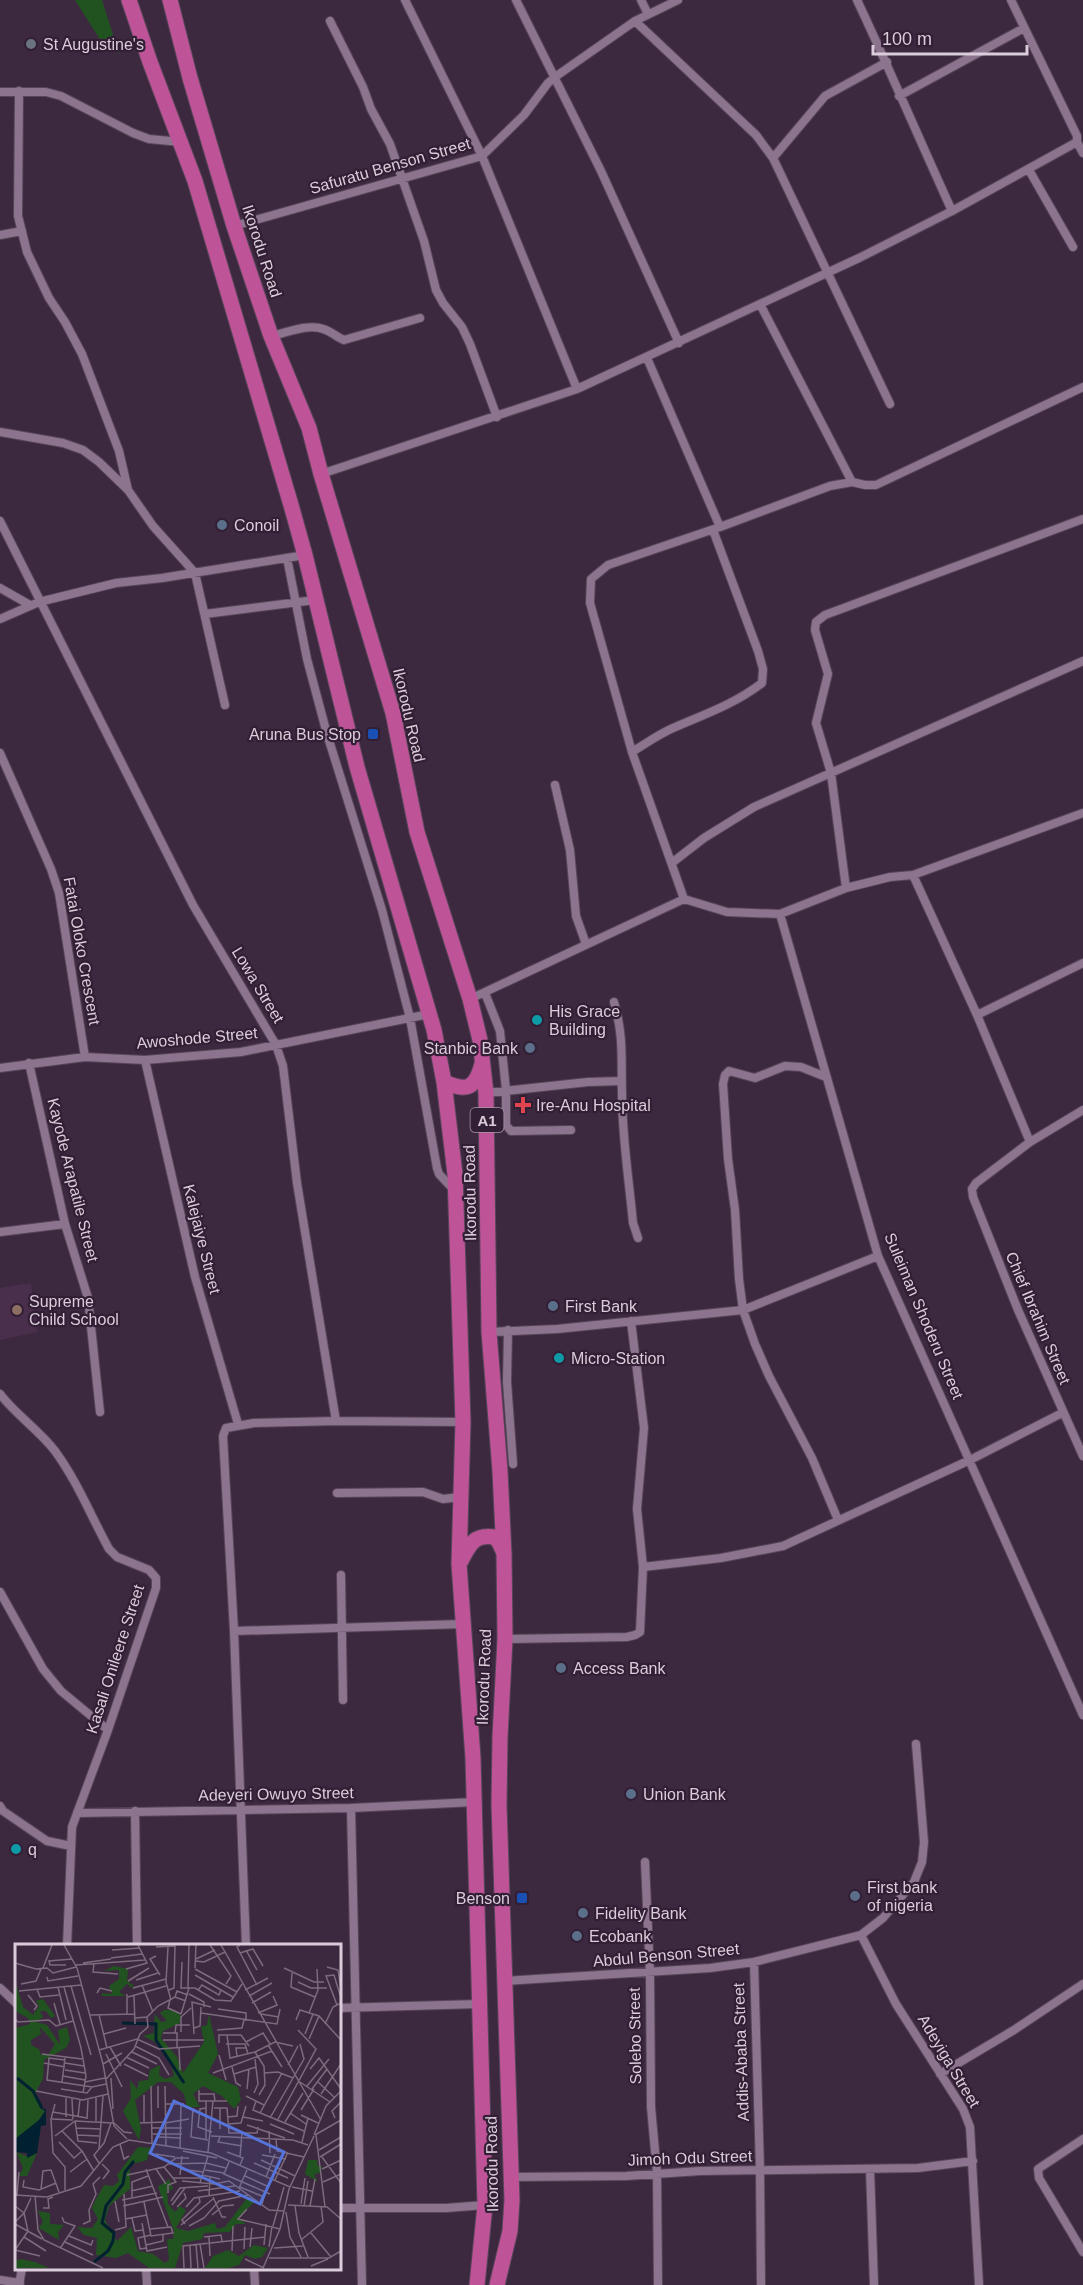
<svg xmlns="http://www.w3.org/2000/svg" width="1083" height="2285" viewBox="0 0 1083 2285" font-family="Arial,sans-serif">
	<rect width="100%" height="100%" fill="#3d293f"/>
	<path fill="#492f4b" d="M 31,1283 L 37,1332 L 0,1340 L 0,1288 Z"/>
	<path fill="#215320" d="M 75,0 L 102,0 L 119,54 L 99,38 Z"/>
	<g fill="none" stroke-linecap="round" stroke-linejoin="round">
		<g stroke="#574558" stroke-width="10">
			<path id="street" d="M 405,0 L 482,156 L 577,389
				M 516,0 L 601,171 L 679,343
				M 641,0 L 648,14
				M 857,0 C 890,70 920,141 952,211
				M 1011,0 L 1077,136 L 1077,142 L 1083,153
				M 330,21 L 363,87 L 371,109 L 390,144 L 424,241 L 436,290 L 443,303 L 462,327 L 470,344 L 497,417
				M 635,21 L 756,135 L 773,158 L 890,404
				M 19,91 L 18,216 L 27,252 L 49,298 L 65,322 L 82,354 L 119,451 L 128,490
				M 0,92 L 46,92 L 61,96 L 133,133 L 149,139 L 181,142
				M 899,96 L 1024,28
				M 773,158 L 825,96 L 887,62
				M 1029,170 L 1073,247
				M 234,226 L 482,156 L 524,115 L 548,83 L 555,77 L 635,21 L 678,0
				M 0,235 L 22,231
				M 760,304 L 852,482
				M 271,336 C 286,333 309,323 323,329 C 331,331 336,337 344,340 L 420,318
				M 647,358 L 720,527
				M 0,432 L 63,443 L 83,450 L 99,462 L 128,490 L 153,526 L 195,573 L 225,705
				M 321,474 L 577,389 L 859,258 L 952,211 L 1077,142
				M 0,521 L 193,905 L 276,1045 L 283,1066 L 297,1183 L 336,1421
				M 287,558 L 307,659 L 327,734 L 382,910 L 410,1018 L 437,1168 L 439,1174 L 455,1191
				M 0,588 L 30,605
				M 205,614 L 315,600
				M 0,619 L 39,602 L 116,583 L 162,578 L 305,555
				M 632,752 C 645,744 659,734 673,728 C 703,715 735,704 762,683 L 763,669 L 758,651 L 713,530
				M 0,753 L 51,869 L 59,893 L 85,1057
				M 555,785 L 570,850 L 576,916 L 586,944
				M 673,862 L 704,838 L 754,807 L 1083,661
				M 913,875 L 977,1015 L 1030,1142
				M 846,888 L 831,773 L 816,723 L 828,674 L 815,630 L 816,622 L 825,615 L 1083,519
				M 684,899 L 632,752 L 590,603 L 591,579 L 608,565 L 720,527 L 830,486 L 852,482 L 865,485 L 876,485 L 1083,387
				M 780,914 L 878,1256 L 1083,1715
				M 485,993 L 500,1031 L 506,1090 L 506,1125 L 511,1131 L 571,1130
				M 470,999 L 684,899 L 727,912 L 780,914 L 846,888 L 890,877 L 913,875 L 1083,813
				M 614,1002 C 624,1037 621,1058 622,1094 C 622,1137 629,1180 633,1223 L 638,1238
				M 977,1015 L 1083,963
				M 145,1060 L 195,1277 L 238,1424
				M 29,1063 L 65,1224 L 88,1298 L 100,1412
				M 0,1068 L 85,1057 L 145,1060 L 241,1052 L 429,1014
				M 826,1077 L 801,1067 L 785,1066 L 755,1078 L 729,1071 L 725,1075 L 723,1084 L 728,1159 L 735,1210 L 739,1279 L 743,1310 L 755,1344 L 769,1376 L 812,1458 L 838,1520
				M 486,1093 L 588,1082 L 622,1081
				M 1083,1110 L 1030,1142 L 976,1183 L 972,1189 L 973,1197 L 1018,1310 L 1083,1456
				M 0,1232 L 65,1224
				M 508,1330 L 507,1382 L 513,1464
				M 489,1332 L 557,1329 L 743,1310 L 878,1256
				M 0,1394 C 16,1415 39,1430 55,1451 C 77,1481 91,1516 109,1549 L 117,1557 L 149,1570 L 156,1578 L 156,1588 L 108,1730 L 72,1827 L 67,1946
				M 337,1493 L 423,1492 L 443,1499 L 460,1497
				M 643,1567 L 721,1558 L 783,1546 L 970,1460 L 1062,1413
				M 341,1575 L 343,1700
				M 0,1592 L 43,1669 L 61,1691 L 108,1730
				M 234,1631 L 463,1624
				M 505,1639 L 627,1637 L 635,1635 L 640,1632 L 643,1567 L 637,1509 L 644,1428 L 631,1321
				M 0,1806 L 3,1811 L 47,1841 L 71,1846
				M 351,1808 L 362,2285
				M 135,1811 L 137,1946
				M 77,1813 L 351,1808 L 475,1802
				M 645,1862 L 650,1974 L 651,2107 L 657,2173 L 658,2285
				M 861,1935 L 896,2004 L 963,2109 L 970,2127 L 979,2285
				M 246,1946 L 234,1631 L 223,1436 L 226,1428 L 254,1423 L 336,1421 L 463,1422
				M 754,1962 L 760,2170 L 761,2285
				M 505,1981 L 710,1968 L 754,1962 L 861,1935 L 883,1918 L 914,1882 L 922,1862 L 924,1842 L 916,1744
				M 0,1988 L 16,2003
				M 339,2008 L 479,2004
				M 940,2074 L 1014,2030 L 1083,1984
				M 1083,2139 L 1038,2169 L 1039,2178 L 1083,2252
				M 870,2169 L 874,2285
				M 511,2177 L 626,2176 L 700,2171 L 918,2168 L 973,2161
				M 339,2208 L 446,2208 L 485,2205
				M 146,2268 L 147,2285
				M 254,2268 L 255,2285
				M 0,2280 L 20,2283
				M 19,2285 L 22,2268"/>
		</g>
		<g stroke="#574558" stroke-width="17">
			<path id="highway" d="M 129,0 L 150,62 L 195,181 L 291,505 L 305,555 L 357,767 L 434,1030 L 444,1082 L 455,1174 L 463,1422 L 459,1564 L 473,1758 L 485,2205 L 477,2285
				M 170,0 L 190,78 L 234,226 L 271,336 L 309,428 L 321,474 L 393,713 L 417,832 L 470,999 L 480,1040 L 486,1093 L 489,1332 L 500,1471 L 504,1554 L 505,1639 L 500,1737 L 499,1805 L 512,2200 L 510,2231 L 497,2285
				M 444,1082 C 467,1092 475,1089 482,1064
				M 461,1561 C 469,1545 474,1534 494,1537 L 499,1542 L 503,1551"/>
		</g>
		<use href="#street" stroke="#8c748e" stroke-width="8"/>
		<use href="#highway" stroke="#be5398" stroke-width="15"/>
	</g>
	<circle fill="#6b7280" stroke="#331f35" stroke-width="2" cx="31" cy="44" r="6"/>
	<g fill="#5c6f8a" stroke="#331f35" stroke-width="2">
		<circle cx="222" cy="525" r="6"/>
		<circle cx="530" cy="1048" r="6"/>
		<circle cx="553" cy="1306" r="6"/>
		<circle cx="561" cy="1668" r="6"/>
		<circle cx="631" cy="1794" r="6"/>
		<circle cx="855" cy="1896" r="6"/>
		<circle cx="583" cy="1913" r="6"/>
		<circle cx="577" cy="1936" r="6"/>
	</g>
	<g fill="#1a4fb4" stroke="#331f35" stroke-width="2">
		<rect x="367" y="728" width="12" height="12" rx="3"/>
		<rect x="516" y="1892" width="12" height="12" rx="3"/>
	</g>
	<g fill="#0f9aa8" stroke="#331f35" stroke-width="2">
		<circle cx="537" cy="1020" r="6"/>
		<circle cx="559" cy="1358" r="6"/>
		<circle cx="16" cy="1849" r="6"/>
	</g>
	<path fill="#e0444e" stroke="#331f35" stroke-width="2" d="M520 1096h6v6h6v6h-6v6h-6v-6h-6v-6h6z"/>
	<circle fill="#8d6e63" stroke="#331f35" stroke-width="2" cx="17" cy="1310" r="6"/>
	<g text-anchor="middle" dominant-baseline="central" stroke-width="4.5" stroke-linejoin="round" paint-order="stroke">
		<rect fill="#331f35" stroke="#a898a8" stroke-width="1.5" x="470.5" y="1108" width="33" height="24" rx="4.5"/>
		<g font-size="15" font-weight="bold" fill="#daccda">
			<text x="487" y="1120">A1</text>
		</g>
		<g font-size="16" fill="#daccda" stroke="#331f35" text-anchor="start">
			<text x="43" y="44">St Augustine's</text>
			<text x="234" y="525">Conoil</text>
			<text x="361" y="734" text-anchor="end">Aruna Bus Stop</text>
			<text x="549" y="1011">His Grace<tspan x="549" dy="18">Building</tspan></text>
			<text x="518" y="1048" text-anchor="end">Stanbic Bank</text>
			<text x="536" y="1105">Ire-Anu Hospital</text>
			<text x="29" y="1301">Supreme<tspan x="29" dy="18">Child School</tspan></text>
			<text x="565" y="1306">First Bank</text>
			<text x="571" y="1358">Micro-Station</text>
			<text x="573" y="1668">Access Bank</text>
			<text x="643" y="1794">Union Bank</text>
			<text x="28" y="1849">q</text>
			<text x="867" y="1887">First bank<tspan x="867" dy="18">of nigeria</tspan></text>
			<text x="510" y="1898" text-anchor="end">Benson</text>
			<text x="595" y="1913">Fidelity Bank</text>
			<text x="589" y="1936">Ecobank</text>
		</g>
		<g font-size="16" fill="#daccda" stroke="#331f35">
			<text transform="translate(390 166) rotate(-16)">Safuratu Benson Street</text>
			<text transform="translate(262 251) rotate(72)">Ikorodu Road</text>
			<text transform="translate(409 715) rotate(77)">Ikorodu Road</text>
			<text transform="translate(82 951) rotate(80)">Fatai Oloko Crescent</text>
			<text transform="translate(258 985) rotate(59)">Lowa Street</text>
			<text transform="translate(197 1038) rotate(-5)">Awoshode Street</text>
			<text transform="translate(73 1180) rotate(76)">Kayode Arapatile Street</text>
			<text transform="translate(470 1193) rotate(-91)">Ikorodu Road</text>
			<text transform="translate(202 1239) rotate(76)">Kalejaiye Street</text>
			<text transform="translate(924 1316) rotate(67)">Suleiman Shoderu Street</text>
			<text transform="translate(1038 1318) rotate(67)">Chief Ibrahim Street</text>
			<text transform="translate(115 1659) rotate(-72)">Kasali Onileere Street</text>
			<text transform="translate(484 1677) rotate(-88)">Ikorodu Road</text>
			<text transform="translate(276 1794) rotate(-1)">Adeyeri Owuyo Street</text>
			<text transform="translate(666 1955) rotate(-5)">Abdul Benson Street</text>
			<text transform="translate(635 2036) rotate(-91)">Solebo Street</text>
			<text transform="translate(741 2052) rotate(-92)">Addis-Ababa Street</text>
			<text transform="translate(949 2061) rotate(59)">Adeyiga Street</text>
			<text transform="translate(690 2158) rotate(-2)">Jimoh Odu Street</text>
			<text transform="translate(492 2164) rotate(-91)">Ikorodu Road</text>
		</g>
	</g>
	<g transform="translate(15 1944)">
		<rect width="326" height="326" fill="#3d293f"/>
		<path d="M 99,22 L 113,25 L 112,37 L 119,42 L 117,44 L 112,40 L 104,48 L 111,52 L 87,52 L 87,49 L 97,50 L 94,42 L 104,35 L 104,26 L 89,27 ZM 0,37 L 8,63 L 18,71 L 24,62 L 21,57 L 28,55 L 40,72 L 36,74 L 31,67 L 25,67 L 28,73 L 21,78 L 32,81 L 45,101 L 43,86 L 52,83 L 55,96 L 51,104 L 29,116 L 28,134 L 21,148 L 25,164 L 30,167 L 18,184 L 0,195 L 0,84 L 15,80 L 13,74 L 0,67 ZM 25,83 L 40,100 L 33,111 L 26,111 L 24,105 L 16,101 L 16,96 L 26,90 ZM 149,66 L 159,66 L 166,72 L 165,79 L 148,87 L 146,94 L 162,113 L 168,129 L 189,98 L 186,83 L 192,81 L 194,70 L 203,110 L 193,129 L 223,143 L 226,156 L 219,165 L 207,152 L 188,142 L 178,150 L 185,163 L 172,163 L 169,150 L 156,138 L 143,138 L 120,156 L 126,185 L 124,196 L 108,167 L 116,154 L 115,136 L 122,145 L 124,137 L 133,136 L 135,126 L 145,121 L 144,131 L 150,135 L 159,132 L 156,120 L 142,99 L 128,92 L 139,89 L 140,70 L 146,78 L 152,77 L 145,69 ZM 123,203 L 140,204 L 135,205 L 132,216 L 115,221 L 115,245 L 94,262 L 90,276 L 102,297 L 116,283 L 123,307 L 138,310 L 150,319 L 154,316 L 152,295 L 158,295 L 159,287 L 143,243 L 154,235 L 158,245 L 152,247 L 153,260 L 160,268 L 165,262 L 171,266 L 161,284 L 173,287 L 200,279 L 202,285 L 210,283 L 232,254 L 239,258 L 224,274 L 231,280 L 221,280 L 215,288 L 189,289 L 187,295 L 168,299 L 160,324 L 134,324 L 113,309 L 101,314 L 81,311 L 82,294 L 69,291 L 62,283 L 77,284 L 83,275 L 77,264 L 80,257 L 89,241 L 98,242 L 104,237 L 102,231 ZM 1,208 L 14,213 L 22,209 L 12,232 L 4,232 L 8,224 ZM 293,216 L 302,216 L 303,222 L 307,222 L 306,228 L 299,231 L 303,238 L 290,230 ZM 23,267 L 35,269 L 35,280 L 49,281 L 43,288 L 44,296 L 24,284 L 28,278 ZM 239,301 L 253,304 L 247,313 L 240,315 L 230,311 L 224,321 L 214,324 L 190,324 L 198,312 L 213,306 L 224,312 ZM 6,315 L 20,318 L 34,324 L 0,324 L 0,317 Z" fill="#215320" fill-rule="evenodd"/>
		<path d="M 25,164 L 31,165 L 31,181 L 26,182 L 22,209 L 12,214 L 12,209 L 0,208 L 0,195 L 24,176 L 30,167 Z" fill="#012130"/>
		<path fill="none" stroke="#012130" stroke-width="3" d="M 107,79 L 141,80 L 141,96 L 169,139M 2,134 L 18,147 L 27,164M 79,318 L 93,307 L 98,297 L 99,289 L 87,279 L 91,262 L 108,240 L 110,228 L 119,217"/>
		<path fill="none" stroke="#7c6a7d" stroke-width="1.5" d="M 49,1 L 62,24 L 88,120 L 99,182 L 112,195M 195,1 L 216,32 L 211,40M 206,1 L 306,176M 225,1 L 222,3 L 242,41M 141,3 L 160,2M 153,3 L 151,38 L 156,56M 97,6 L 125,4M 231,6 L 242,26M 225,9 L 238,5 L 248,22M 141,12 L 135,15 L 145,31M 96,14 L 127,10M 181,15 L 200,6M 181,17 L 189,18 L 210,8M 167,18 L 166,44 L 180,44 L 200,56 L 216,57 L 227,40M 0,19 L 21,25 L 32,24 L 38,29 L 61,23M 68,19 L 96,15M 79,20 L 78,28 L 103,30M 51,21 L 35,21 L 34,17 L 57,15M 61,21 L 130,16M 312,23 L 323,26 L 326,45M 28,24 L 37,1M 180,24 L 181,1M 269,24 L 299,38 L 309,38M 111,25 L 132,19 L 123,1M 180,25 L 222,48M 277,29 L 276,43 L 300,53M 180,31 L 218,53M 32,33 L 33,37 L 63,32M 121,36 L 143,29M 113,37 L 134,24M 283,38 L 296,44 L 312,44M 6,40 L 21,37 L 26,25M 127,41 L 138,68M 56,42 L 76,111M 43,43 L 51,76M 49,43 L 66,104 L 71,132 L 68,149M 118,44 L 151,35M 173,44 L 174,1M 22,45 L 25,53 L 44,51M 154,46 L 159,44 L 160,1M 183,46 L 187,41 L 204,51 L 206,46M 230,46 L 253,34M 4,47 L 66,41M 82,49 L 85,44 L 97,47M 174,50 L 189,58 L 189,63M 13,51 L 22,62 L 19,66M 119,52 L 120,80M 234,52 L 257,39M 113,53 L 151,42M 160,53 L 162,47 L 173,51M 155,56 L 153,64 L 166,70M 39,59 L 45,80M 237,59 L 256,48M 322,61 L 311,32 L 319,31 L 326,54M 203,65 L 231,69 L 231,77M 186,69 L 262,80 L 265,65M 243,69 L 262,61 L 258,52M 294,69 L 303,46 L 302,25M 112,70 L 112,50M 166,70 L 174,44M 246,70 L 264,73M 75,71 L 119,70M 84,71 L 92,104M 120,74 L 132,73 L 143,62 L 160,53 L 171,57M 0,75 L 3,78 L 34,76 L 41,82 L 58,77M 281,76 L 285,66 L 304,72 L 326,96M 310,80 L 318,63 L 326,59M 179,84 L 185,82 L 186,63M 202,86 L 227,84 L 229,76M 166,88 L 166,73 L 176,64M 148,89 L 162,89 L 162,103M 160,89 L 161,81 L 175,81M 89,90 L 111,84M 179,90 L 177,58 L 196,63M 290,90 L 298,70M 212,91 L 215,114 L 240,108 L 260,98 L 278,102M 294,95 L 304,72M 148,96 L 189,96M 231,98 L 248,89 L 255,100M 204,99 L 204,91 L 226,91 L 234,102M 211,100 L 230,100 L 233,110M 253,101 L 267,123M 120,102 L 144,114 L 154,131M 95,103 L 106,122M 164,103 L 165,126M 84,106 L 122,95 L 144,105 L 185,102M 117,108 L 142,120M 240,108 L 249,122 L 250,141 L 244,151M 27,110 L 67,115M 91,110 L 107,143M 204,111 L 211,136M 222,112 L 221,104 L 232,104M 111,113 L 134,124M 50,116 L 34,114 L 32,136 L 77,143 L 91,140M 29,119 L 50,123M 50,119 L 69,122M 88,120 L 107,109M 109,120 L 133,132M 273,121 L 283,102M 217,123 L 221,139 L 226,142M 295,125 L 304,114 L 326,145M 50,126 L 70,129M 198,129 L 257,107M 249,129 L 263,128 L 278,134M 219,130 L 241,123M 48,132 L 70,136M 96,134 L 98,165M 91,135 L 119,105 L 125,90 L 133,83 L 132,73M 47,138 L 50,114M 70,138 L 90,134M 285,138 L 315,158M 303,138 L 319,153M 136,142 L 137,200M 143,142 L 143,164M 150,142 L 151,201M 292,142 L 314,115M 46,145 L 72,149 L 77,143M 232,145 L 234,125M 297,145 L 312,125M 184,146 L 184,157 L 212,157M 21,147 L 68,156 L 93,150M 239,149 L 243,140 L 240,115M 184,150 L 199,150 L 200,157M 306,150 L 326,120M 129,151 L 129,178M 231,152 L 249,161M 57,155 L 58,175M 191,157 L 191,196M 241,157 L 238,166 L 289,187M 40,160 L 36,175 L 38,209 L 50,223 L 50,246M 150,160 L 169,160M 178,164 L 176,193 L 193,196M 191,164 L 185,165 L 183,183 L 197,188M 199,164 L 212,164 L 214,189 L 242,189 L 243,183M 205,164 L 205,185M 286,166 L 299,145M 38,168 L 72,174M 245,169 L 267,129M 275,169 L 291,180M 286,171 L 303,179M 51,173 L 51,154M 63,173 L 65,155M 213,173 L 222,172 L 223,162M 228,173 L 248,177M 255,174 L 289,115 L 285,100M 320,174 L 317,167 L 326,158M 37,175 L 58,176M 72,175 L 73,156M 60,177 L 63,197 L 82,199M 81,177 L 81,152M 262,177 L 301,105 L 283,86M 270,178 L 288,149M 99,179 L 109,188 L 117,189M 125,179 L 150,178M 150,179 L 174,175M 213,180 L 226,179 L 231,162M 255,180 L 279,190M 232,181 L 270,194M 61,184 L 86,185M 137,184 L 167,184M 47,187 L 67,207 L 79,227M 254,187 L 255,209M 137,190 L 167,190M 62,191 L 84,192M 299,191 L 311,162 L 326,147M 300,191 L 326,176M 301,191 L 310,263M 40,192 L 60,177 L 98,179M 196,192 L 278,196 L 293,201M 143,193 L 166,194M 205,193 L 203,198 L 227,202M 261,195 L 262,207 L 289,213M 44,198 L 59,214 L 67,207M 287,198 L 293,174M 105,200 L 109,215 L 114,212M 165,204 L 166,160M 84,205 L 88,152M 304,206 L 326,193M 168,207 L 202,214M 193,208 L 198,157M 212,208 L 228,214 L 225,221M 140,210 L 160,213M 247,211 L 271,215M 225,213 L 227,189M 305,213 L 326,200M 307,213 L 326,239M 246,216 L 280,232M 214,218 L 209,230 L 255,250M 84,219 L 79,211 L 89,199 L 96,179M 239,219 L 273,234M 87,220 L 94,227 L 88,235M 154,220 L 191,219 L 211,224M 149,223 L 158,234 L 186,234M 131,225 L 153,283M 141,225 L 151,240M 165,225 L 188,228M 307,225 L 326,216M 190,226 L 209,229M 55,228 L 72,215M 112,231 L 149,223 L 161,214 L 174,214M 165,231 L 167,212M 187,231 L 205,235M 230,232 L 254,243M 251,233 L 260,210M 9,236 L 8,243 L 24,246 L 41,239M 260,236 L 273,208M 167,237 L 199,240 L 214,237 L 254,266 L 269,267M 308,238 L 326,230M 185,239 L 193,212M 225,243 L 249,253 L 247,260M 277,243 L 297,247M 224,244 L 232,226M 26,245 L 28,227 L 36,226 L 44,248M 274,245 L 299,192M 116,247 L 138,242M 183,247 L 220,242M 153,249 L 153,241 L 161,238 L 158,234M 0,251 L 32,253 L 66,242 L 98,203 L 114,196 L 196,209 L 275,243M 2,251 L 4,228M 20,252 L 23,286 L 29,296 L 88,324M 194,252 L 195,233M 117,253 L 117,238 L 133,232M 198,253 L 207,273 L 211,273M 107,256 L 142,249M 100,257 L 104,278M 156,257 L 165,244 L 193,242M 129,258 L 136,292 L 158,289 L 156,283 L 135,285M 286,260 L 290,234M 157,261 L 170,244M 273,261 L 312,263 L 326,275M 0,262 L 9,269 L 0,278M 108,262 L 148,253M 280,262 L 284,289 L 293,313M 289,262 L 293,237M 295,262 L 300,235M 162,263 L 171,254 L 169,249M 171,263 L 179,254 L 225,247M 28,264 L 34,264 L 33,255 L 38,253M 232,265 L 223,275 L 265,285M 271,268 L 275,293 L 286,313M 197,271 L 208,262 L 219,261M 117,274 L 120,287 L 128,286M 110,275 L 132,271M 127,279 L 132,307 L 152,303M 0,280 L 27,295M 68,280 L 75,277 L 74,266 L 81,250 L 78,240 L 85,233M 170,280 L 167,276 L 185,258 L 184,253M 166,281 L 198,255M 174,282 L 189,274 L 204,257 L 233,251M 258,282 L 269,243M 100,286 L 111,283 L 109,250M 296,289 L 316,313M 54,292 L 76,301 L 78,296M 9,293 L 31,307M 189,293 L 206,291 L 207,297M 194,293 L 195,312M 286,296 L 308,278 L 306,262M 50,298 L 78,311M 185,300 L 189,324M 131,301 L 148,297 L 148,291M 181,301 L 183,324M 249,301 L 251,280M 175,302 L 176,324M 46,303 L 60,282 L 49,278 L 47,273M 235,303 L 237,284M 254,303 L 257,282M 132,304 L 125,305 L 123,294 L 136,291M 259,304 L 288,302M 229,305 L 230,283M 0,306 L 13,287 L 9,269 L 16,254M 0,306 L 25,312M 217,307 L 218,282M 254,314 L 314,314 L 326,307M 230,315 L 249,324M 296,322 L 313,315M 169,324 L 168,302 L 250,293M 248,324 L 265,285 L 274,245"/>
		<path fill="#5674d9" fill-opacity="0.15" stroke="#5674d9" stroke-width="3" d="M 159,157 L 269,208 L 245,260 L 135,209 Z"/>
		<rect width="326" height="326" fill="none" stroke="#daccda" stroke-width="3"/>
	</g>
	<path d="M873 45v9h154v-9" fill="none" stroke="#daccda" stroke-width="3"/>
	<text x="882" y="45" font-size="18" fill="#daccda" stroke="#331f35" stroke-width="4.5" paint-order="stroke">100 m</text>
</svg>
